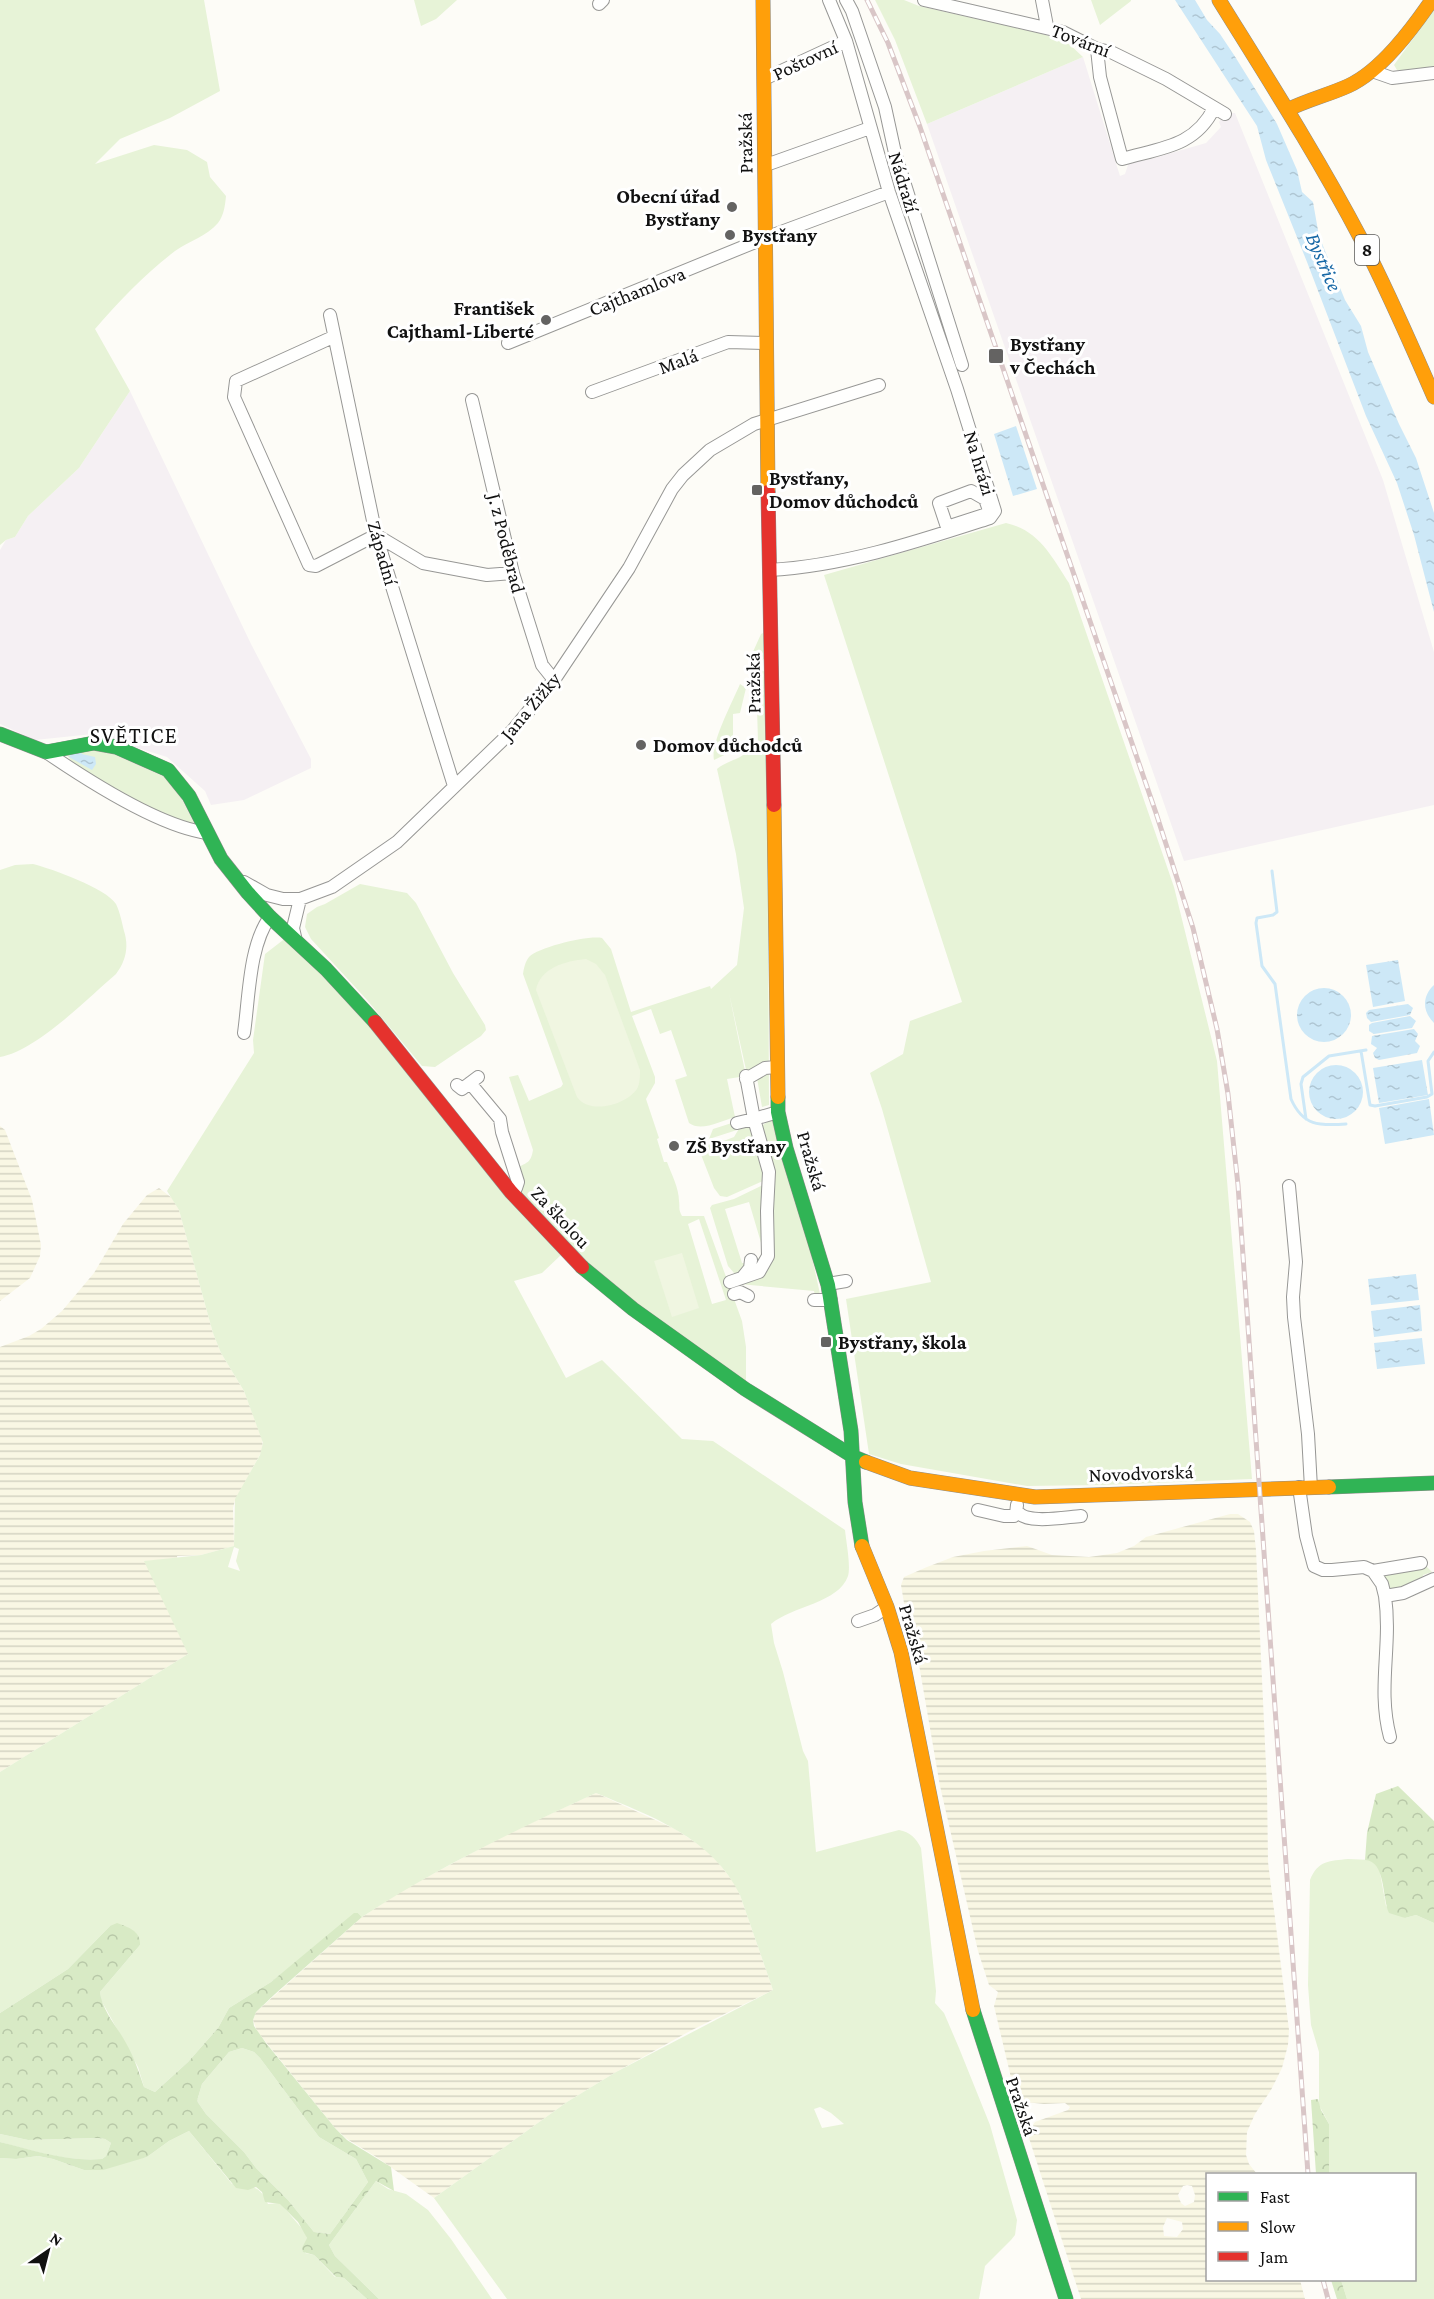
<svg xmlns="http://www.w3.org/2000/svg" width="1434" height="2299" viewBox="0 0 1434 2299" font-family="'Crimson Pro',serif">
	<defs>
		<pattern id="farmland-rules" width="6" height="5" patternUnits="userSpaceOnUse" patternTransform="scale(1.5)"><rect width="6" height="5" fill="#f9f7e4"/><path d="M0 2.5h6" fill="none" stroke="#d4d3c3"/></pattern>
		<pattern id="forest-crowns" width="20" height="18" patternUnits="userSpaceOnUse" patternTransform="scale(1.5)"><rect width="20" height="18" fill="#d8eac5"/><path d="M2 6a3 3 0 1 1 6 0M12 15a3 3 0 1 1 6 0" fill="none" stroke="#b8c8a8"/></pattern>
		<pattern id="water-ripples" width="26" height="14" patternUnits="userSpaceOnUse" patternTransform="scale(1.5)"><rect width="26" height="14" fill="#cde8f7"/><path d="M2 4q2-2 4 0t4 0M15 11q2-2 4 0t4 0" fill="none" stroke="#afc6d3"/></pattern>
	</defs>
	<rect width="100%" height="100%" fill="#fdfcf7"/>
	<path fill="#f5f0f3" d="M 1083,57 L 1120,176 L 1125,174 L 1129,162 L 1147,160 L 1206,143 L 1221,127 L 1219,122 L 1225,114 L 1235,113 L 1383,480 L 1434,652 L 1434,805 L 1184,861 L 927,124 Z
		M 130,391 L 251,644 L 311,759 L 311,768 L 244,800 L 211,805 L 205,791 L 167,757 L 93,734 L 35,740 L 0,724 L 0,550 L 6,540 L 15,537 L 28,516 L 79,468 Z"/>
	<path fill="url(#farmland-rules)" fill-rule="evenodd" d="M 0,1126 L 5,1130 L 32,1200 L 41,1245 L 40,1256 L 30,1278 L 0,1301 Z
		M 159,1188 L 172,1198 L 179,1210 L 213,1333 L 221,1353 L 244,1391 L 262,1439 L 263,1449 L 235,1500 L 233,1508 L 234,1546 L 201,1555 L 177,1556 L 188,1654 L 0,1772 L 0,1347 L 29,1336 L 41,1329 L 62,1311 L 94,1273 L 123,1224 L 147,1195 Z
		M 1230,1514 L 1238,1514 L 1250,1522 L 1254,1531 L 1256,1550 L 1267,1787 L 1268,1862 L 1289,2030 L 1288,2045 L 1282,2068 L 1271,2090 L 1255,2114 L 1247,2132 L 1246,2155 L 1249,2164 L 1257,2174 L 1208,2174 L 1208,2280 L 1300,2280 L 1305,2299 L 1081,2299 L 1029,2138 L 1029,2131 L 1035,2122 L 1068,2110 L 1070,2107 L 1065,2103 L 1044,2104 L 1025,2102 L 1018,2098 L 1013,2086 L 994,2006 L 998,1992 L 989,1985 L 978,1951 L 940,1786 L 917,1653 L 908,1627 L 901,1585 L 904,1577 L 927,1567 L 953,1557 L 984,1551 L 1027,1546 L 1052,1555 L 1089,1557 L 1117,1553 L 1134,1546 L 1146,1537 ZM 1187,2185 L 1192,2186 L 1195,2195 L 1194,2202 L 1185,2206 L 1181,2203 L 1178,2195 L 1183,2186 ZM 1167,2218 L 1182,2222 L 1183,2229 L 1177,2237 L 1164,2236 L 1163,2227 Z
		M 596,1793 L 675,1829 L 710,1852 L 735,1884 L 740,1895 L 773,1990 L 690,2031 L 616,2072 L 567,2102 L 434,2198 L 378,2158 L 347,2139 L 335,2128 L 257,2031 L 253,2020 L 256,2012 L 362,1917 L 403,1890 L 511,1832 Z"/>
	<path fill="#e7f3d7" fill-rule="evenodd" d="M 0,0 L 204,0 L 220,91 L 170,118 L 120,139 L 95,164 L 154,145 L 187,150 L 207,162 L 210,177 L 226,196 C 225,206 224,215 218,223 C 207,236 189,241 175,251 C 145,274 120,300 95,329 L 130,391 L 79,468 L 28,516 L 15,537 L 6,540 L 0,545 Z
		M 414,0 L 457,0 L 436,19 L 421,26 Z
		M 875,0 L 904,0 L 919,6 L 1043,34 L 1068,43 L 1083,57 L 927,124 L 895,40 Z
		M 1091,0 L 1131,0 L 1131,1 L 1100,25 Z
		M 1434,10 L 1434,66 L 1406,71 L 1397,70 L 1394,65 L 1399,58 Z
		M 1006,523 C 1039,530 1052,557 1069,583 L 1174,887 L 1217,1061 L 1252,1479 L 1102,1485 L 1027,1486 L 901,1464 L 869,1454 L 846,1299 L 931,1282 L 882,1109 L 870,1073 L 903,1054 L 910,1021 L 962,1002 L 824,575 Z
		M 763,633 L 766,657 L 761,661 L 752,661 L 752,654 L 761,634 Z
		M 752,668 L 767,672 L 769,1105 L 762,1107 L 756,1072 L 747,1074 L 729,993 L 746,1076 L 727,1079 L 735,1117 C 721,1121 701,1132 689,1123 L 675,1080 L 687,1076 L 671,1030 L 660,1034 L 651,1009 L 632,1016 L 655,1077 L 655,1083 L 646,1099 L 659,1138 L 657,1139 L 664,1162 L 667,1162 C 671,1173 679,1188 679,1201 C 680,1207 678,1209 682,1216 L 704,1216 L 742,1321 L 746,1347 L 746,1383 L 633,1309 L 511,1192 L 519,1167 C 528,1162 531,1162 533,1150 L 509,1077 L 518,1075 L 529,1101 L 561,1087 L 563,1084 L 523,974 C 524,968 525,962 529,957 C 539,947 588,935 602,938 L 611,949 L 631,1012 L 710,986 L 711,989 L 737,965 L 744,908 L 736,854 L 717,769 C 730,758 748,760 753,741 L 758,741 L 756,676 L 750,675 ZM 699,1219 L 726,1300 L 712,1304 L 688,1224 Z
		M 740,684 L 746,688 L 740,713 L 733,714 L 733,741 L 741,747 L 714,760 C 710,744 733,701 740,684 Z
		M 100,748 L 172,780 L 195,825 C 166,816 79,780 66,753 Z
		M 33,864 C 52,869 106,888 116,904 C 120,912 122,923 124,931 C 129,946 126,961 116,974 C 88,998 36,1051 0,1057 L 0,870 L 15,865 Z
		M 360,884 L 407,893 L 416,903 L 453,973 L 485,1025 L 486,1030 L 481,1036 L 435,1067 L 422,1066 L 367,1000 L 311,939 L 305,927 L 307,914 L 317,907 L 325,904 Z
		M 287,937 L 376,1029 L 562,1254 L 542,1273 L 514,1281 L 566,1378 L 602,1360 L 682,1439 L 713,1441 L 845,1530 C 846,1541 851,1566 848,1576 C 839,1603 792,1606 771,1624 L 774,1643 L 783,1672 L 803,1751 L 808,1761 L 816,1852 L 899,1830 C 910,1832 916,1838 921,1848 L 936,1991 L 935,2003 L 944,2013 L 959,2048 L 990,2125 L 1017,2220 L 1015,2235 L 1011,2240 L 985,2266 L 979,2299 L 507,2299 L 434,2198 L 567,2102 L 616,2072 L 773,1990 L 740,1895 C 713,1838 651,1816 596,1793 C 516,1830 436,1868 362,1917 L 358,1913 L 271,1982 L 229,2008 L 218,2028 L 188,2062 L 155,2092 L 144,2087 L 138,2067 L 101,2000 L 100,1992 L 140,1945 L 110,1926 L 68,1969 L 0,2013 L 0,1772 L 188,1654 L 144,1561 L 201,1555 L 234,1546 L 235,1499 L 260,1455 L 263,1443 L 244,1391 L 221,1353 L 213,1333 L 179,1210 L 167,1191 L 254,1053 L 253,1040 L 265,954 ZM 234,1547 L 239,1549 L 236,1561 L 240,1571 L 228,1567 ZM 820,2107 L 831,2113 L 844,2124 L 822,2128 L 814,2109 Z
		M 769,1121 L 774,1121 L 804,1220 L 820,1294 L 815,1295 L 814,1291 L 739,1284 L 770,1257 L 761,1126 Z
		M 735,1122 L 737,1130 L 709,1139 L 713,1129 Z
		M 752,1126 L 765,1180 L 727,1197 L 720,1196 L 714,1188 L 698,1147 L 706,1144 L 713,1145 L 734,1137 L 740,1127 Z
		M 765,1184 L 767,1186 L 765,1202 L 767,1251 C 764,1259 761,1268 752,1271 L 754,1263 L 751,1260 L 765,1256 L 749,1202 L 725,1209 L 742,1263 L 745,1263 L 742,1273 L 735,1274 L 728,1266 L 710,1208 L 712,1205 L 734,1199 Z
		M 1426,1566 L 1432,1572 L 1423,1575 L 1422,1582 L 1403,1590 L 1390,1589 L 1385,1583 L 1382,1572 Z
		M 1348,1859 L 1371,1860 L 1379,1867 L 1386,1906 L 1405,1918 L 1416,1915 L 1434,1923 L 1434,2299 L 1347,2299 L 1341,2280 L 1414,2280 L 1414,2174 L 1329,2174 L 1329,2124 L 1319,2105 L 1319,2052 L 1311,2025 L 1308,1985 L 1310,1880 C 1318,1860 1330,1861 1348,1859 Z
		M 242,2048 L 254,2052 L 260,2058 L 319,2137 L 356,2159 L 368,2182 L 330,2234 L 314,2232 L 288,2200 L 256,2168 L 244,2152 L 206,2114 L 197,2101 L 202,2084 L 229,2052 Z
		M 189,2131 L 232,2184 C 252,2187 259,2184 268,2204 L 280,2203 L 305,2232 L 307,2238 L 305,2253 L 314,2255 L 335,2277 L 344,2278 L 367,2299 L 0,2299 L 0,2158 L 16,2159 L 38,2156 L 53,2159 L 84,2170 L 147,2157 L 169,2141 Z
		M 0,2134 L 28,2140 L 98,2138 L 105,2139 L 111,2143 L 106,2156 L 102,2159 C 67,2162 33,2151 0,2142 Z
		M 376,2181 L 388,2189 L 406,2194 L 428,2210 L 451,2239 L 492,2299 L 379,2299 L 335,2256 L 329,2245 Z"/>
	<path fill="url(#forest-crowns)" fill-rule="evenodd" d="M 1398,1786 L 1434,1821 L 1434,1923 L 1416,1915 L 1405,1918 L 1389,1913 C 1382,1898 1386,1861 1365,1860 L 1367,1833 L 1376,1794 Z
		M 354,1913 L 358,1913 L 362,1917 L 275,1994 L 256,2012 L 253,2020 L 254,2026 L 266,2043 L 335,2128 L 347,2140 L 391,2167 L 394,2191 L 376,2181 L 329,2245 L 335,2256 L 379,2299 L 367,2299 L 344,2278 L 336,2277 L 314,2255 L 303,2252 L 302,2248 L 307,2238 L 298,2222 L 280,2204 L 265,2202 L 262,2192 L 256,2187 L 248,2190 L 236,2188 L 189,2131 L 169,2141 L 147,2157 L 103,2170 L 84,2170 L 53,2159 L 38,2156 L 16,2159 L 0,2158 L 0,2142 C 33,2150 67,2162 102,2159 L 106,2156 L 111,2143 L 105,2139 L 98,2138 L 28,2140 L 0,2134 L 0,2013 L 68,1969 L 110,1926 L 117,1923 C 128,1927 141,1931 140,1945 L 100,1992 C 102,2011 117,2026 126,2043 C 134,2057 139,2072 144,2087 L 155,2092 L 188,2062 L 218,2028 L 229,2008 L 271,1982 ZM 242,2048 L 254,2052 L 260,2058 L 319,2137 L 356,2159 L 368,2182 L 330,2234 L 314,2232 L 288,2200 L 256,2168 L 244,2152 L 206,2114 L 197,2101 L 202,2084 L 229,2052 Z
		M 1318,2099 L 1321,2110 L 1329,2124 L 1329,2174 L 1316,2174 L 1311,2100 Z
		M 1331,2280 L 1341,2280 L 1347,2299 L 1337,2299 Z"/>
	<path fill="#f0f6e1" d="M 586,959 L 596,964 L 605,975 L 640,1070 C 640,1076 640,1084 637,1089 C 626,1105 589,1115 577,1097 L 536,990 C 540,968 565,961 586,959 Z
		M 682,1253 L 699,1308 L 672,1317 L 654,1261 Z"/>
	<path fill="url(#water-ripples)" d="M 1175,0 L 1195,0 L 1207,20 L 1220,34 L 1234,55 L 1277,124 L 1297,170 L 1302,192 L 1313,202 L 1319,236 L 1345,300 L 1361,326 L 1368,352 L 1399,424 L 1416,458 L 1434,513 L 1434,612 L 1414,535 L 1397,483 L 1366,416 L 1307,262 L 1266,160 L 1257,126 Z
		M 1016,426 L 1037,489 L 1013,496 L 994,434 Z
		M 81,752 L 82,754 L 95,757 L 96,764 L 92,770 L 69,757 L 71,753 Z
		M 1398,960 L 1405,1001 L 1373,1007 L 1366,965 Z
		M 1434,985 L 1434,1023 C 1422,1011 1422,996 1434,985 Z
		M1297 1015a27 27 0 1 1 54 0a27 27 0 1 1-54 0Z
		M 1408,1004 L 1413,1008 L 1410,1015 L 1371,1022 L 1367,1018 L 1366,1013 L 1369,1010 Z
		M 1410,1016 L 1416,1021 L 1412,1028 L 1374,1034 L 1369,1031 L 1369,1025 L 1372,1023 Z
		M 1414,1029 L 1418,1034 L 1415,1041 L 1420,1046 L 1417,1053 L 1379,1060 L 1375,1058 L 1373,1053 L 1377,1048 L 1371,1044 L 1372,1036 Z
		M 1422,1060 L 1428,1095 L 1379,1103 L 1373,1068 Z
		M1309 1092a27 27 0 1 1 54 0a27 27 0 1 1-54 0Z
		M 1429,1099 L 1434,1135 L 1385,1144 L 1379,1108 Z
		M 1416,1274 L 1419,1300 L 1371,1305 L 1368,1279 Z
		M 1420,1305 L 1422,1331 L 1374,1337 L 1371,1311 Z
		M 1422,1338 L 1425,1364 L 1377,1369 L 1374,1343 Z"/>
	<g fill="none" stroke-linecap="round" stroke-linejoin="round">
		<path stroke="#cde8f7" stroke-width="3" d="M 1272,871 L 1277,912 L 1273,915 L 1257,918 L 1256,923 L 1262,966 L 1275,984 L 1291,1099 C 1303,1126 1319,1126 1346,1124
			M 1361,1051 L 1370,1105 L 1375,1106 L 1427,1097 L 1432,1094 L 1428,1061 L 1434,1052
			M 1306,1119 L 1301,1084 L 1303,1077 L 1329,1056 L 1366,1050"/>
		<g stroke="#979795" stroke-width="14">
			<path id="street" d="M 846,0 L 852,11 L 885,107 L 895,153 L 962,365
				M 924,0 L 1063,32 L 1097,49 L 1111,52 L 1166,79 L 1225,114
				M 1042,0 L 1047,26
				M 599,4 L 603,0
				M 1097,49 L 1100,77 L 1122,159 C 1160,148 1195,147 1214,108
				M 1372,71 L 1392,78 L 1434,73
				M 764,79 L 846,41
				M 766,165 L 870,128
				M 330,315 L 376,535 L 454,786
				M 333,337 L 236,381 L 234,397 L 309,565 L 316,566 L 376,535 L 423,563 L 487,575 L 513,573
				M 508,343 L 765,238 L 889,192
				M 592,392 L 728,342 L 766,343
				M 472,400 L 513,573 L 542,665 L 554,680
				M 971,491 L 985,499 L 990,513 L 947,527 L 939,503 Z
				M 769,570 C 845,566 919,541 990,518 L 995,511 L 957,389 L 889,192 L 846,41 L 829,0
				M 46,752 C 87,780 159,827 208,833
				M 244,882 L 267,895 L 283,899 L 300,899 L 332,887 L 397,842 L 513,730 L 554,680 L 629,568 L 672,489 L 683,475 L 710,450 L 754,424 L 879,385
				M 296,941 L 293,928 L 300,899
				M 244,1033 C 249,998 249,945 270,917
				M 746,1076 L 754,1119 L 778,1112
				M 746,1079 L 765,1068 L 776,1067
				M 470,1083 L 500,1119 L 502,1132 L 518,1182 L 516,1188 L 511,1192
				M 457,1085 L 462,1089 L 478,1077
				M 1289,1186 L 1296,1262 L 1293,1297 L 1294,1317 L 1308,1434 L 1311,1488
				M 742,1278 L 750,1268 L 751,1260
				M 730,1282 L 759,1272 L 768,1256 L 767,1211 L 769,1172 L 754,1119 L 737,1123
				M 828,1284 L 846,1281
				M 734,1294 L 740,1292 L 748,1296
				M 814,1300 L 831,1300
				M 1299,1487 L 1306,1536 L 1314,1566 L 1323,1570 L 1332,1570 L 1364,1567 L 1373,1571 L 1421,1563
				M 978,1510 L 1004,1516 L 1014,1516 L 1016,1514 L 1017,1505
				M 1017,1511 C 1026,1525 1065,1517 1081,1516
				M 1373,1571 L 1382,1584 L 1385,1596
				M 858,1621 L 875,1615 L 887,1607
				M 1390,1737 C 1377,1688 1392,1646 1385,1596 L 1403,1593 L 1434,1579"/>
		</g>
		<g stroke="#8e8d8b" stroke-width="15">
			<path id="fast" d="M 0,734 L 46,752 L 94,743 L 116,747 L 168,770 L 189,796 L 221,859 L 248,893 L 270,917 L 326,969 L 375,1022
				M 778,1097 L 778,1112 L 786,1148 L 828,1285 L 851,1431 L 855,1502 L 862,1546
				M 582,1267 L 633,1309 L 745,1389 L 854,1457 L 866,1462
				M 1329,1487 L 1434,1483
				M 973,2010 L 1066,2299"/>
		</g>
		<g stroke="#8e8d8b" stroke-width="15">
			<path id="slow" d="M 763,0 L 768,492
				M 1219,0 C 1268,79 1318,157 1361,239 C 1388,291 1411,344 1434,397
				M 1287,110 C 1307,100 1328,95 1348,86 C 1381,71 1412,29 1432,0
				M 774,805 L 778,1097
				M 866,1462 L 910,1478 L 1035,1497 L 1329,1487
				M 862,1546 L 887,1607 L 901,1652 L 973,2010"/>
		</g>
		<g stroke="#8e8d8b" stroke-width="15">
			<path id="jam" d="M 768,492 L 774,805
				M 375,1022 L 511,1192 L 582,1267"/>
		</g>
		<use href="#street" stroke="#fffffe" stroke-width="12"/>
		<use href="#fast" stroke="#30b455" stroke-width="14"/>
		<use href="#slow" stroke="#ff9f0a" stroke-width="14"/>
		<use href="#jam" stroke="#e5322d" stroke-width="14"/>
		<g stroke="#d9c6c7" stroke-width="5">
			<path id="rail" d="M 867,0 L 888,43 L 920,127 L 1156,813 L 1193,928 L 1217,1029 L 1228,1094 L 1238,1185 L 1308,2174
				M 1323,2280 L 1328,2299"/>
		</g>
		<use href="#rail" stroke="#fff" stroke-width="3" stroke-dasharray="9" stroke-linecap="butt"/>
	</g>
	<g fill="#646362" stroke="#fff" stroke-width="2">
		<circle cx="732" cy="207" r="6"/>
		<circle cx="730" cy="235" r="6"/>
		<circle cx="546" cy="320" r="6"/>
		<rect x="988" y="348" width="16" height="16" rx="3"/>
		<rect x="751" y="484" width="12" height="12" rx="3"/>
		<circle cx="641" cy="745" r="6"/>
		<circle cx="674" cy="1146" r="6"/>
		<rect x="820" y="1336" width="12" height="12" rx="3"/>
	</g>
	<g text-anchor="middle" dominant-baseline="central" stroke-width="6" stroke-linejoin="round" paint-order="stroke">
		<rect fill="#fff" stroke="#585858" stroke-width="1.5" x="1355" y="235" width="24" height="30" rx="4.5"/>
		<g font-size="18" font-weight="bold" fill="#111">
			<text x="1367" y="250">8</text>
		</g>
		<g font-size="20" fill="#111" stroke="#fff">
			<text transform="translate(1081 40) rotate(21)">Tovární</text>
			<text transform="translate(805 60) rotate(-25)">Poštovní</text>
			<text transform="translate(745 143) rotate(-91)">Pražská</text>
			<text transform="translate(904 182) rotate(73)">Nádraží</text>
			<text transform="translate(637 291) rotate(-22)">Cajthamlova</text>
			<text transform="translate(678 361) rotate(-20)">Malá</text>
			<text transform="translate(980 463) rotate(73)">Na hrázi</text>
			<text transform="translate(507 543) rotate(76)">J. z Poděbrad</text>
			<text transform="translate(383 553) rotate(74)">Západní</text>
			<text transform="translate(753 683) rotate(-91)">Pražská</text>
			<text transform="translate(530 706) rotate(-50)">Jana Žižky</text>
			<text transform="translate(812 1161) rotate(74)">Pražská</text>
			<text transform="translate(561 1217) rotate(47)">Za školou</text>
			<text transform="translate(1141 1473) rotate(-2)">Novodvorská</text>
			<text transform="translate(914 1634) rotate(74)">Pražská</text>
			<text transform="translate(1022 2106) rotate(71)">Pražská</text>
		</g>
		<g font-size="20" font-weight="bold" fill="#111" stroke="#fff" text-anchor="start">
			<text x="720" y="196" text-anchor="end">Obecní úřad<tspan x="720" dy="23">Bystřany</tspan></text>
			<text x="742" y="235">Bystřany</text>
			<text x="534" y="308" text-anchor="end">František<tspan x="534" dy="23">Cajthaml-Liberté</tspan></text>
			<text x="1010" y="344">Bystřany<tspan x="1010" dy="23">v Čechách</tspan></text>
			<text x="769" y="478">Bystřany,<tspan x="769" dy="23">Domov důchodců</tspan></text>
			<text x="653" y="745">Domov důchodců</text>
			<text x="686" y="1146">ZŠ Bystřany</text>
			<text x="838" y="1342">Bystřany, škola</text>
		</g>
		<g font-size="21" font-style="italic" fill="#1768a6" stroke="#fff">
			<text transform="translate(1324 262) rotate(67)">Bystřice</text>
		</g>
		<g font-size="22" letter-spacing="1.5" fill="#111" stroke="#fff">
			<text x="134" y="735">SVĚTICE</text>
		</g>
	</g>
	<rect x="1206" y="2173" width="210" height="108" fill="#ffffff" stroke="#a0a0a0" stroke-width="1.5"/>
	<rect x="1218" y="2192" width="30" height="9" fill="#30b455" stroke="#a0a0a0" stroke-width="1.5"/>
	<text x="1260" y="2203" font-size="18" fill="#111111">Fast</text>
	<rect x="1218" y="2222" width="30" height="9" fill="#ff9f0a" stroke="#a0a0a0" stroke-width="1.5"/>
	<text x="1260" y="2233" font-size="18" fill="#111111">Slow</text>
	<rect x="1218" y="2252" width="30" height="9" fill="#e5322d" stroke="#a0a0a0" stroke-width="1.5"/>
	<text x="1260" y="2263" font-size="18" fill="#111111">Jam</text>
	<g transform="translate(48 2251) rotate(35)" stroke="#ffffff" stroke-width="4.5" paint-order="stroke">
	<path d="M0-4.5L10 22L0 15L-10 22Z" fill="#111111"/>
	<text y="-9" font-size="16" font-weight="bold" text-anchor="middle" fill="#111111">N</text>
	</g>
</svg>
